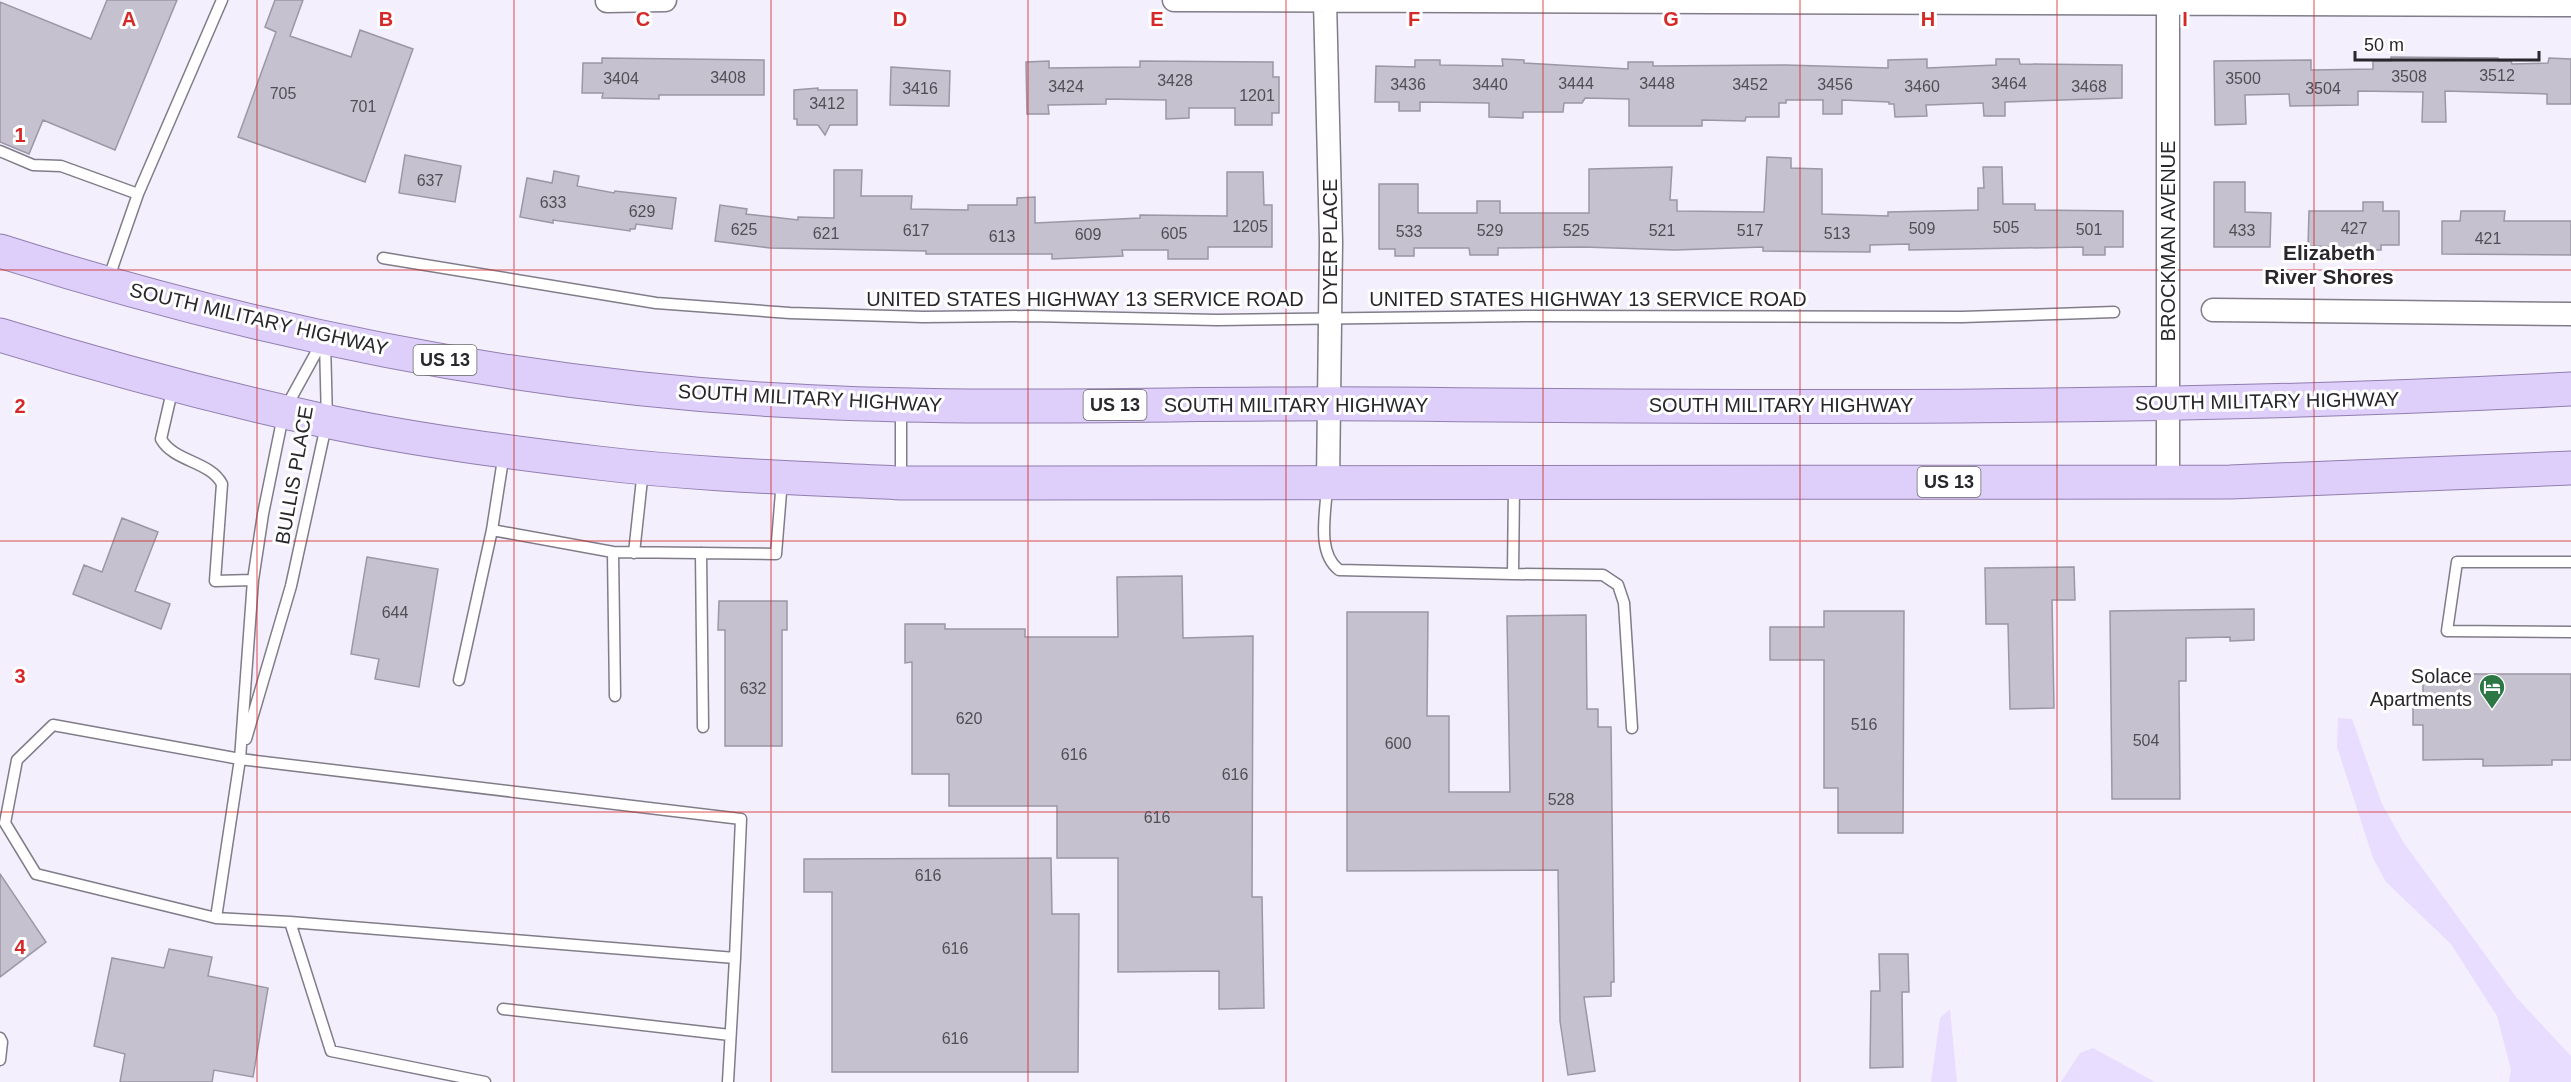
<svg xmlns="http://www.w3.org/2000/svg" width="2571" height="1082" viewBox="0 0 2571 1082" font-family="Helvetica,sans-serif">
	<rect width="100%" height="100%" fill="#f4effd"/>
	<path fill="#e9ddff" d="M 2338,718 L 2352,719 L 2382,804 L 2404,843 L 2516,997 L 2571,1056 L 2571,1082 L 2509,1082 L 2511,1070 L 2497,1016 L 2451,944 L 2386,882 L 2373,858 L 2337,747 Z
		M 1950,1009 L 1957,1082 L 1931,1082 L 1940,1018 Z
		M 2093,1048 L 2155,1082 L 2061,1082 L 2080,1053 Z"/>
	<path fill="#c5c1cf" stroke="#9b97a4" stroke-width="1.5" d="M 107,0 L 177,0 L 115,150 L 43,120 L 29,154 L 0,142 L 0,2 L 91,39 Z
		M 275,0 L 303,0 L 290,36 L 351,57 L 360,30 L 413,49 L 365,182 L 238,137 L 276,32 L 265,27 Z
		M 2391,57 L 2498,58 L 2498,61 L 2511,61 L 2512,64 L 2548,63 L 2549,58 L 2571,59 L 2571,104 L 2547,104 L 2547,94 L 2445,91 L 2446,122 L 2422,122 L 2423,92 L 2358,91 L 2358,105 L 2290,106 L 2289,94 L 2245,95 L 2246,124 L 2215,125 L 2214,61 L 2311,60 L 2311,70 L 2373,69 L 2373,61 L 2391,61 Z
		M 602,58 L 764,60 L 764,95 L 659,95 L 659,99 L 602,98 L 603,93 L 582,93 L 583,63 L 602,63 Z
		M 1502,59 L 1524,60 L 1524,63 L 1628,69 L 1628,62 L 1653,62 L 1653,66 L 1786,65 L 1888,68 L 1888,60 L 1927,59 L 1927,68 L 1996,65 L 1996,59 L 2019,59 L 2020,64 L 2122,65 L 2122,98 L 2005,102 L 2005,116 L 1984,116 L 1983,103 L 1926,105 L 1927,116 L 1895,117 L 1894,104 L 1889,104 L 1889,102 L 1842,100 L 1842,114 L 1823,114 L 1823,100 L 1786,100 L 1786,103 L 1779,103 L 1779,117 L 1746,117 L 1745,121 L 1702,120 L 1702,126 L 1629,126 L 1629,99 L 1585,98 L 1582,103 L 1564,103 L 1563,112 L 1523,112 L 1523,118 L 1489,117 L 1489,103 L 1420,102 L 1420,111 L 1399,111 L 1399,102 L 1375,102 L 1376,66 L 1415,67 L 1415,60 L 1440,60 L 1440,65 L 1503,66 Z
		M 1049,61 L 1049,68 L 1140,67 L 1140,61 L 1273,62 L 1273,77 L 1279,77 L 1279,113 L 1272,113 L 1272,125 L 1235,125 L 1235,108 L 1189,108 L 1189,118 L 1166,119 L 1166,100 L 1106,99 L 1106,104 L 1048,105 L 1049,114 L 1027,114 L 1026,62 Z
		M 891,67 L 950,71 L 949,106 L 890,105 Z
		M 818,88 L 818,90 L 857,90 L 857,125 L 830,125 L 825,135 L 818,125 L 797,125 L 797,119 L 794,119 L 794,90 Z
		M 405,155 L 461,166 L 455,202 L 399,193 Z
		M 1767,157 L 1791,158 L 1791,168 L 1822,169 L 1822,214 L 1888,216 L 1888,212 L 1978,210 L 1978,188 L 1984,188 L 1983,167 L 2002,167 L 2003,204 L 2035,204 L 2035,210 L 2123,211 L 2123,247 L 2105,247 L 2105,255 L 2083,255 L 2083,247 L 1909,250 L 1909,244 L 1870,245 L 1870,252 L 1763,251 L 1763,247 L 1675,250 L 1583,247 L 1498,248 L 1498,255 L 1470,255 L 1469,248 L 1414,248 L 1414,256 L 1395,256 L 1395,249 L 1379,249 L 1379,184 L 1418,184 L 1418,213 L 1477,213 L 1477,201 L 1500,201 L 1500,213 L 1589,213 L 1589,169 L 1672,167 L 1670,200 L 1677,200 L 1677,211 L 1764,212 Z
		M 834,170 L 862,170 L 861,196 L 912,196 L 911,209 L 968,210 L 968,205 L 1017,205 L 1017,198 L 1035,197 L 1035,223 L 1140,218 L 1140,215 L 1227,216 L 1227,172 L 1263,172 L 1264,205 L 1272,205 L 1272,247 L 1208,247 L 1208,259 L 1168,259 L 1168,250 L 1122,250 L 1123,256 L 1052,259 L 1052,254 L 926,254 L 926,251 L 770,248 L 715,241 L 720,205 L 747,209 L 746,214 L 798,220 L 798,217 L 834,218 Z
		M 554,171 L 579,176 L 577,186 L 614,193 L 615,191 L 676,198 L 672,229 L 636,224 L 635,229 L 630,229 L 630,231 L 553,220 L 553,223 L 520,217 L 527,178 L 552,183 Z
		M 2214,182 L 2245,182 L 2245,212 L 2271,213 L 2270,247 L 2214,247 Z
		M 2363,202 L 2383,202 L 2383,211 L 2399,211 L 2399,245 L 2381,245 L 2381,250 L 2341,250 L 2341,247 L 2308,246 L 2309,211 L 2363,211 Z
		M 2461,211 L 2505,211 L 2504,221 L 2571,221 L 2571,255 L 2442,254 L 2442,221 L 2460,221 Z
		M 122,518 L 158,532 L 135,591 L 170,604 L 161,629 L 73,594 L 84,565 L 102,572 Z
		M 367,557 L 438,569 L 419,687 L 375,679 L 379,659 L 351,654 Z
		M 2074,567 L 2075,600 L 2052,600 L 2054,708 L 2010,709 L 2008,624 L 1986,624 L 1985,568 Z
		M 1182,576 L 1183,638 L 1253,636 L 1252,897 L 1262,897 L 1264,1008 L 1219,1009 L 1219,971 L 1118,972 L 1118,858 L 1057,858 L 1057,806 L 949,806 L 949,774 L 912,774 L 912,662 L 905,663 L 905,624 L 945,624 L 945,629 L 1025,629 L 1025,637 L 1118,637 L 1117,577 Z
		M 719,601 L 787,601 L 787,630 L 782,630 L 782,746 L 725,746 L 725,630 L 718,630 Z
		M 2254,609 L 2254,640 L 2230,641 L 2230,637 L 2186,638 L 2186,681 L 2179,681 L 2180,799 L 2112,799 L 2110,611 Z
		M 1824,611 L 1904,611 L 1903,833 L 1838,833 L 1838,788 L 1824,788 L 1824,660 L 1770,660 L 1770,627 L 1824,627 Z
		M 1347,612 L 1428,612 L 1427,716 L 1449,716 L 1449,792 L 1510,792 L 1507,616 L 1586,615 L 1587,709 L 1598,709 L 1598,727 L 1611,727 L 1614,982 L 1611,982 L 1611,996 L 1584,997 L 1595,1071 L 1568,1075 L 1560,1021 L 1558,870 L 1347,871 Z
		M 2435,674 L 2571,674 L 2571,760 L 2552,760 L 2552,765 L 2483,766 L 2483,759 L 2423,760 L 2423,725 L 2413,725 L 2413,695 L 2423,695 L 2423,677 L 2435,677 Z
		M 1051,858 L 1052,914 L 1079,914 L 1078,1072 L 832,1072 L 832,892 L 804,892 L 804,859 Z
		M 0,874 L 46,942 L 0,977 Z
		M 169,949 L 212,957 L 208,976 L 268,988 L 253,1077 L 214,1070 L 212,1082 L 120,1082 L 125,1054 L 94,1046 L 112,958 L 164,968 Z
		M 1879,954 L 1908,954 L 1909,992 L 1902,992 L 1903,1067 L 1870,1068 L 1871,991 L 1880,991 Z"/>
	<g fill="none" stroke-linecap="round" stroke-linejoin="round">
		<g stroke="#807c88" stroke-width="13">
			<path id="service" d="M 0,151 L 33,165 L 61,166 L 138,194
				M 383,258 L 656,303 L 790,313 L 923,317 L 1031,316 L 1217,320 L 1526,316 L 1962,317 L 2114,312
				M 108,280 L 138,194 L 222,0
				M 173,387 L 161,439 C 174,462 210,461 222,484 L 215,581 L 253,580
				M 504,453 L 492,530 L 613,552 L 776,554 L 782,480
				M 901,480 L 901,408
				M 1327,486 C 1326,513 1316,552 1339,570 L 1513,574
				M 1514,486 L 1513,574 L 1603,575 L 1618,585 L 1624,603 L 1632,728
				M 613,552 L 615,696
				M 634,553 L 643,470
				M 701,553 L 703,727
				M 2571,562 L 2457,562 L 2447,631 L 2571,632
				M 459,680 L 492,530
				M 53,725 L 240,759 L 741,819 L 735,958 L 290,922 L 216,918 L 36,874 L 5,823 L 17,760 Z
				M 246,739 L 291,586 L 327,421 L 325,342
				M 216,918 L 240,759 L 253,580 L 263,514 L 284,411 L 323,340
				M 290,922 L 331,1051 L 485,1082
				M 503,1009 L 730,1035
				M 0,1038 L 2,1042 L 0,1060
				M 728,1082 L 735,958"/>
		</g>
		<g stroke="#807c88" stroke-width="25">
			<path id="minor" d="M 1174,0 L 2571,5
				M 2168,0 L 2168,481
				M 607,1 L 665,0
				M 1325,1 L 1331,242 L 1328,483
				M 2213,310 L 2571,314"/>
		</g>
		<g stroke="#907eaf" stroke-width="35">
			<path id="primary" d="M 0,251 C 264,335 539,390 816,402 C 1006,411 1197,402 1388,404 C 1782,408 2177,410 2571,389
				M 0,335 C 107,368 215,397 325,421 C 414,440 507,452 598,463 C 698,475 800,478 901,483 L 2230,482 L 2571,468"/>
		</g>
		<use href="#service" stroke="#fff" stroke-width="10"/>
		<use href="#minor" stroke="#fff" stroke-width="22"/>
		<use href="#primary" stroke="#decefa" stroke-width="33"/>
	</g>
	<path fill="none" stroke="#d62828" stroke-width="1.5" stroke-opacity="0.55" d="M 257,0 L 257,1082M 514,0 L 514,1082M 771,0 L 771,1082M 1028,0 L 1028,1082M 1286,0 L 1286,1082M 1543,0 L 1543,1082M 1800,0 L 1800,1082M 2057,0 L 2057,1082M 2314,0 L 2314,1082M 0,270 L 2571,270M 0,541 L 2571,541M 0,812 L 2571,812"/>
	<defs>
		<g id="hotel-pin" transform="scale(1.35)"><path d="M0 17L-7.5 6A9.5 9.5 0 1 1 7.5 6Z" fill="#2d7744" stroke="#fff"/><path d="M-6-4.5h1.5V1H6V5H4.5V3h-9V5H-6ZM-4 0a1.8 1.8 0 1 1 3.6 0ZM.5 0V-2.5h3Q6-2.5 6 0Z" fill="#fff"/></g>
	</defs>
	<g fill-rule="evenodd">
		<use href="#hotel-pin" x="2492" y="687"/>
	</g>
	<g text-anchor="middle" dominant-baseline="central" stroke-width="6" stroke-linejoin="round" paint-order="stroke">
		<g font-size="16" fill="#504e55">
			<text x="2497" y="75">3512</text>
			<text x="2409" y="76">3508</text>
			<text x="728" y="77">3408</text>
			<text x="621" y="78">3404</text>
			<text x="2243" y="78">3500</text>
			<text x="1175" y="80">3428</text>
			<text x="1576" y="83">3444</text>
			<text x="1657" y="83">3448</text>
			<text x="2009" y="83">3464</text>
			<text x="1408" y="84">3436</text>
			<text x="1490" y="84">3440</text>
			<text x="1750" y="84">3452</text>
			<text x="1835" y="84">3456</text>
			<text x="1066" y="86">3424</text>
			<text x="1922" y="86">3460</text>
			<text x="2089" y="86">3468</text>
			<text x="920" y="88">3416</text>
			<text x="2323" y="88">3504</text>
			<text x="283" y="93">705</text>
			<text x="1257" y="95">1201</text>
			<text x="827" y="103">3412</text>
			<text x="363" y="106">701</text>
			<text x="430" y="180">637</text>
			<text x="553" y="202">633</text>
			<text x="642" y="211">629</text>
			<text x="1250" y="226">1205</text>
			<text x="2006" y="227">505</text>
			<text x="1922" y="228">509</text>
			<text x="2354" y="228">427</text>
			<text x="744" y="229">625</text>
			<text x="2089" y="229">501</text>
			<text x="916" y="230">617</text>
			<text x="1490" y="230">529</text>
			<text x="1576" y="230">525</text>
			<text x="1662" y="230">521</text>
			<text x="1750" y="230">517</text>
			<text x="2242" y="230">433</text>
			<text x="1409" y="231">533</text>
			<text x="826" y="233">621</text>
			<text x="1174" y="233">605</text>
			<text x="1837" y="233">513</text>
			<text x="1088" y="234">609</text>
			<text x="1002" y="236">613</text>
			<text x="2488" y="238">421</text>
			<text x="395" y="612">644</text>
			<text x="753" y="688">632</text>
			<text x="969" y="718">620</text>
			<text x="1864" y="724">516</text>
			<text x="2146" y="740">504</text>
			<text x="1398" y="743">600</text>
			<text x="1074" y="754">616</text>
			<text x="1235" y="774">616</text>
			<text x="1561" y="799">528</text>
			<text x="1157" y="817">616</text>
			<text x="928" y="875">616</text>
			<text x="955" y="948">616</text>
			<text x="955" y="1038">616</text>
		</g>
		<g fill="#fff" stroke="#69686b" stroke-width="1.5">
			<rect x="413.5" y="345" width="63" height="30" rx="4.5"/>
			<rect x="1083.5" y="390" width="63" height="30" rx="4.5"/>
			<rect x="1917.5" y="467" width="63" height="30" rx="4.5"/>
		</g>
		<g font-size="18" font-weight="bold" fill="#29272c">
			<text x="445" y="360">US 13</text>
			<text x="1115" y="405">US 13</text>
			<text x="1949" y="482">US 13</text>
		</g>
		<g font-size="20" fill="#29272c" stroke="#fff">
			<text transform="translate(2168 241) rotate(-90)">BROCKMAN AVENUE</text>
			<text transform="translate(1330 242) rotate(-90)">DYER PLACE</text>
			<text x="1085" y="299">UNITED STATES HIGHWAY 13 SERVICE ROAD</text>
			<text x="1588" y="299">UNITED STATES HIGHWAY 13 SERVICE ROAD</text>
			<text transform="translate(259 319) rotate(13)">SOUTH MILITARY HIGHWAY</text>
			<text transform="translate(810 398) rotate(3)">SOUTH MILITARY HIGHWAY</text>
			<text transform="translate(2267 401) rotate(-1)">SOUTH MILITARY HIGHWAY</text>
			<text x="1296" y="405">SOUTH MILITARY HIGHWAY</text>
			<text x="1781" y="405">SOUTH MILITARY HIGHWAY</text>
			<text transform="translate(294 475) rotate(-80)">BULLIS PLACE</text>
		</g>
		<g font-size="20" fill="#29272c" stroke="#fff" text-anchor="end">
			<text x="2472" y="676">Solace<tspan x="2472" dy="23">Apartments</tspan></text>
		</g>
		<g font-size="21" font-weight="bold" fill="#29272c" stroke="#fff">
			<text x="2329" y="252">Elizabeth<tspan x="2329" dy="24">River Shores</tspan></text>
		</g>
	</g>
	<g font-size="20" text-anchor="middle" font-weight="bold" fill="#d62828" stroke="#fff" stroke-width="6" stroke-linejoin="round" paint-order="stroke">
		<text x="129" y="26">A</text>
		<text x="386" y="26">B</text>
		<text x="643" y="26">C</text>
		<text x="900" y="26">D</text>
		<text x="1157" y="26">E</text>
		<text x="1414" y="26">F</text>
		<text x="1671" y="26">G</text>
		<text x="1928" y="26">H</text>
		<text x="2185" y="26">I</text>
		<text x="20" y="142">1</text>
		<text x="20" y="413">2</text>
		<text x="20" y="683">3</text>
		<text x="20" y="954">4</text>
	</g>
	<path d="M2355 51v9h184v-9" fill="none" stroke="#29272c" stroke-width="3"/>
	<text x="2364" y="51" font-size="18" fill="#29272c" stroke="#ffffff" stroke-width="4.5" paint-order="stroke">50 m</text>
</svg>
